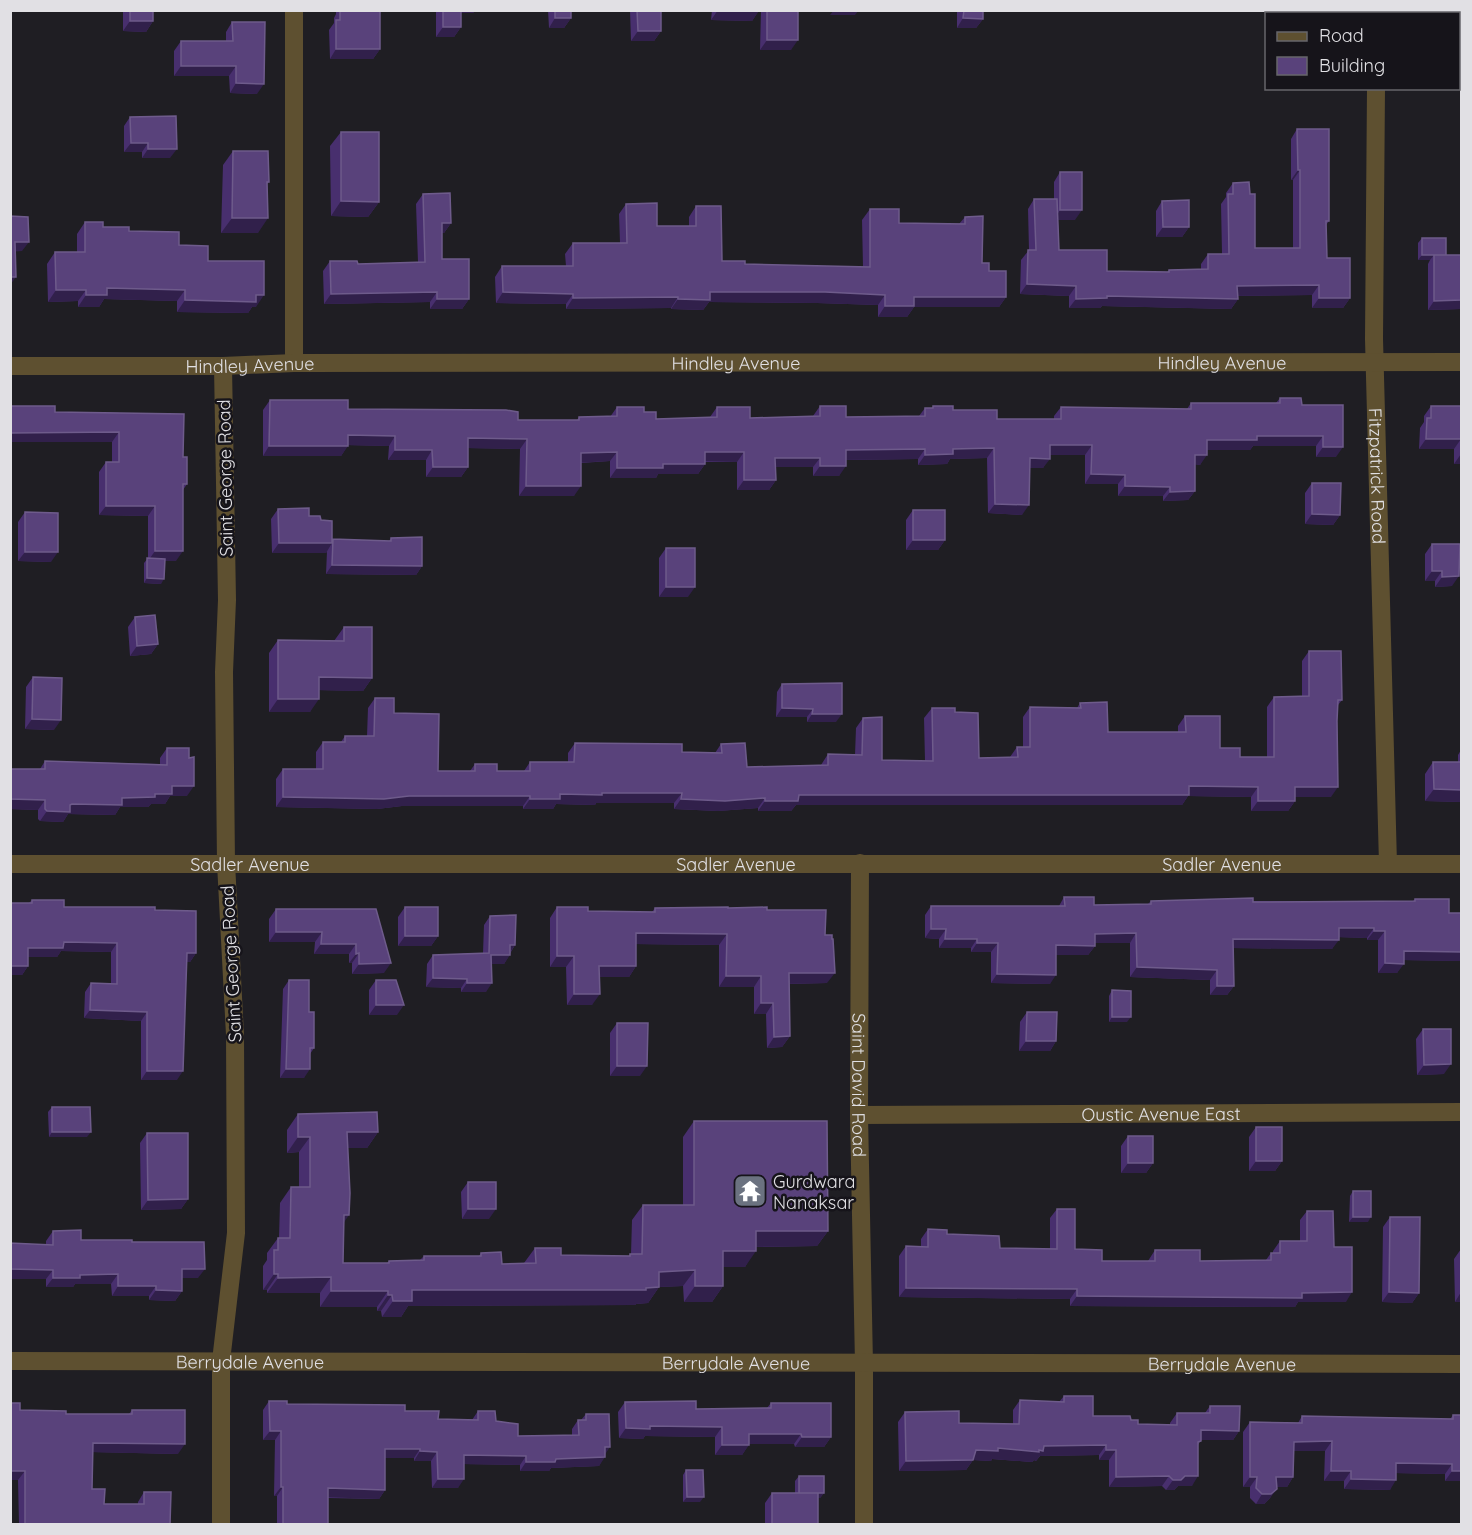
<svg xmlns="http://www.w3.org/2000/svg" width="1472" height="1535" viewBox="0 0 1472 1535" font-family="Quicksand,sans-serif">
	<rect width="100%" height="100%" fill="#1f1e23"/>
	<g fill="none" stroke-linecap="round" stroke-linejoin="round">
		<g stroke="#5e5030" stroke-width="18">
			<path d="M 1377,14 L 1377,10"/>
			<path id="s1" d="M 1376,88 L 1374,339 L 1388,864"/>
			<path d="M 294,363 L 294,10"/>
			<path id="s2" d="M 10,366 L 223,366 L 294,363 L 1462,362"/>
			<path id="s3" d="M 860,863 L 859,1115 L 864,1364 L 864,1524"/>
			<path id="s4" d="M 10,864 L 1462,864"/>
			<path id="s5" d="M 859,1115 L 1462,1112"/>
			<path id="s6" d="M 10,1361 L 1462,1364"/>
			<path d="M 221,1524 L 221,1361 L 236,1233 L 235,1035 L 226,863 L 224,672 L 227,600 L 223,366"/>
		</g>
	</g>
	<path fill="#482f6e" d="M 123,10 L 153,10 L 153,21 L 146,32 L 123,31 Z
		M 336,10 L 380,10 L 380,49 L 373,59 L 330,59 L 329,30 L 334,23 L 334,18 L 336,14 Z
		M 436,10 L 475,10 L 473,13 L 461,13 L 461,27 L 454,37 L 436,37 Z
		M 548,10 L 571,10 L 571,18 L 564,28 L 549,28 Z
		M 630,10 L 658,10 L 661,31 L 654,41 L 631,41 Z
		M 712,10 L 759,10 L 752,21 L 711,20 Z
		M 761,10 L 798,10 L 791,50 L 760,50 Z
		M 957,10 L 983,10 L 983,19 L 976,28 L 957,28 Z
		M 232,22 L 257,94 L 230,93 L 229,76 L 174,76 L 174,51 L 181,41 L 226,41 L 226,32 Z
		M 130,117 L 170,158 L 142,158 L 142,152 L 124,152 L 124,126 Z
		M 1297,129 L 1329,221 L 1326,225 L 1327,258 L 1350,298 L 1343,308 L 1312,308 L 1312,295 L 1238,296 L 1238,299 L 1231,309 L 1102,306 L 1100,308 L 1069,308 L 1069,296 L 1020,294 L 1021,260 L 1029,250 L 1028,209 L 1034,199 L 1054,199 L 1054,182 L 1060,172 L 1075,220 L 1058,220 L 1059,250 L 1107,271 L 1167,272 L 1169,270 L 1201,269 L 1201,264 L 1208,254 L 1222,254 L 1221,204 L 1226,197 L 1226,193 L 1233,183 L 1250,194 L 1255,248 L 1293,248 L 1293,180 L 1291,180 L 1291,139 Z
		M 341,132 L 379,202 L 368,217 L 331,216 L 330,146 Z
		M 233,151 L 269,182 L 267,184 L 258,233 L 221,233 L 223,165 Z
		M 423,194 L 451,223 L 444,233 L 442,233 L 442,259 L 469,299 L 462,309 L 430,309 L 430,302 L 324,304 L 323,271 L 330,261 L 358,264 L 418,262 L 416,204 Z
		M 1162,201 L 1189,227 L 1182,237 L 1156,237 L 1156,211 Z
		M 626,204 L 657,226 L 689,226 L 689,217 L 696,206 L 722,261 L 745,264 L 863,267 L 862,220 L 870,209 L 899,223 L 959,224 L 965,217 L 982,263 L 989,271 L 1006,297 L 999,307 L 914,307 L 907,317 L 878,317 L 878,305 L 817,303 L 709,302 L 703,310 L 671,309 L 671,308 L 566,309 L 566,304 L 496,303 L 495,277 L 502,266 L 566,266 L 565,254 L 573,243 L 620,243 L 619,214 Z
		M 85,222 L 103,227 L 129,231 L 179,245 L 208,261 L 256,307 L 252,307 L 248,313 L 177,312 L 177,301 L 104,299 L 99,307 L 78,307 L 78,301 L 48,302 L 47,264 L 55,252 L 77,252 L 77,234 Z
		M 1422,238 L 1446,255 L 1461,255 L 1461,309 L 1428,310 L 1428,264 L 1430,260 L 1418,260 L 1418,243 Z
		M 1280,398 L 1302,405 L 1336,457 L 1316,457 L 1316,446 L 1253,446 L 1250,450 L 1207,450 L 1200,465 L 1195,464 L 1195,491 L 1188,500 L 1163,501 L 1163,496 L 1118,496 L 1118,484 L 1085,484 L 1085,455 L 1050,455 L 1043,468 L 1030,468 L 1022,515 L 988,513 L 987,458 L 950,459 L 947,464 L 918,465 L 918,459 L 846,460 L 839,476 L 813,476 L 813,467 L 775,467 L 776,480 L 769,490 L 737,490 L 737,462 L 705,462 L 705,464 L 698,474 L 658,474 L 656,478 L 610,478 L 610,461 L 581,463 L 574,496 L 519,496 L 520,449 L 468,448 L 468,467 L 461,477 L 426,477 L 426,460 L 388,460 L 389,446 L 348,445 L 341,456 L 263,456 L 263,410 L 270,400 L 348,409 L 518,420 L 577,420 L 579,417 L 610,417 L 617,407 L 644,412 L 656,419 L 710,417 L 717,407 L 750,418 L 813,416 L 820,406 L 846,417 L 919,416 L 925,408 L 932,408 L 933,406 L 997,419 L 1054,419 L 1054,416 L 1061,407 L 1187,409 L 1191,403 L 1276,403 Z
		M 1431,406 L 1461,406 L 1461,464 L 1454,464 L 1454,449 L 1419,449 L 1420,428 L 1424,422 L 1424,416 Z
		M 55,412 L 184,414 L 183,457 L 187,484 L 183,490 L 176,561 L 165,561 L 161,584 L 144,583 L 144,563 L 148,558 L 148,516 L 99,515 L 99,472 L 106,462 L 112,462 L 112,442 Z
		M 1312,483 L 1340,515 L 1333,525 L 1305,524 L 1305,493 Z
		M 278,509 L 309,516 L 321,520 L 332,540 L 389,541 L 391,538 L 422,566 L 416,575 L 326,574 L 327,551 L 326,553 L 272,553 L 271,519 Z
		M 913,510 L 945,540 L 938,550 L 906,550 L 906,520 Z
		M 25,512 L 51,562 L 18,561 L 18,522 Z
		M 1432,544 L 1452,586 L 1435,587 L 1435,581 L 1425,581 L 1425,554 Z
		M 666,548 L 688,597 L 659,597 L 659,558 Z
		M 135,617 L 158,644 L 151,654 L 130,656 L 128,627 Z
		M 344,627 L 372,678 L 363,691 L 319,690 L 310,712 L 269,712 L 269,653 L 278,640 L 334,641 Z
		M 1309,651 L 1342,700 L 1338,705 L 1331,797 L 1295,797 L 1295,801 L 1288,811 L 1251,811 L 1251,797 L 1188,796 L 1182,805 L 796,805 L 791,811 L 758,811 L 758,808 L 718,811 L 674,809 L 674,803 L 596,803 L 595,805 L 556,804 L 553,809 L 523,809 L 523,806 L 402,806 L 377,809 L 276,807 L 276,779 L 283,769 L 316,769 L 316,752 L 323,742 L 341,742 L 345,736 L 367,736 L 368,708 L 375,698 L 394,713 L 438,771 L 470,771 L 475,764 L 497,771 L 524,771 L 530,762 L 568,762 L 568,753 L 575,743 L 682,752 L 715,753 L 721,744 L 747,767 L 821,765 L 828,754 L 855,755 L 856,728 L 863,718 L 882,760 L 925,761 L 924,718 L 932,708 L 955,712 L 979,758 L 1010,757 L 1017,747 L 1023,747 L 1023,717 L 1030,707 L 1077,708 L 1080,703 L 1108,732 L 1178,732 L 1178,726 L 1185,716 L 1220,748 L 1240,757 L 1267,757 L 1267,707 L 1274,697 L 1302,697 L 1302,661 Z
		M 33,677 L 54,730 L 25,729 L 26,687 Z
		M 782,684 L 836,722 L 807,722 L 807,717 L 776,717 L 777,692 Z
		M 167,748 L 187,796 L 170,796 L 165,804 L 151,804 L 148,807 L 120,807 L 115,815 L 68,814 L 63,822 L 40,821 L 38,819 L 38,810 L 10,809 L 10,761 L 11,769 L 40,769 L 45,761 L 160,764 L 160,758 Z
		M 1461,750 L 1461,802 L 1425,801 L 1425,774 L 1433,762 L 1458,762 L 1458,755 Z
		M 1064,897 L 1094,905 L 1148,904 L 1151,901 L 1413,901 L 1415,899 L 1449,913 L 1460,961 L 1404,960 L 1397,973 L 1378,973 L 1378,940 L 1367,940 L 1367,938 L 1339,937 L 1332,949 L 1233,948 L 1234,986 L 1227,995 L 1210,995 L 1210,980 L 1130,977 L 1130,943 L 1095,943 L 1095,946 L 1088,955 L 1056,955 L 1050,984 L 991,983 L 991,952 L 971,952 L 971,948 L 939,948 L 939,939 L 925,938 L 925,915 L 931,906 L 1059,906 Z
		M 32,900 L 64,907 L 155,910 L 196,953 L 190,962 L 186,962 L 177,1080 L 141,1080 L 141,1021 L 84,1018 L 85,992 L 91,983 L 111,984 L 111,952 L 61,951 L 57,957 L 28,957 L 28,966 L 22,975 L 10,975 L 10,903 L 29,903 Z
		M 405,907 L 438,936 L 431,946 L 398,946 L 398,917 Z
		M 557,907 L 588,911 L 652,912 L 655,908 L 728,908 L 767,910 L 825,935 L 827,983 L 789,984 L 790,1036 L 782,1047 L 767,1048 L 766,1014 L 754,1014 L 754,987 L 719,987 L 719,945 L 636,944 L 636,966 L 629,977 L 599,977 L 592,1005 L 567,1005 L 566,967 L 550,967 L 550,918 Z
		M 276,909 L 376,909 L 384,973 L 352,974 L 352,963 L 349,963 L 349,954 L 314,954 L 315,942 L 269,942 L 269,919 Z
		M 490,916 L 515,945 L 504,964 L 491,964 L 486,992 L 461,992 L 461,988 L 426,987 L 427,964 L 433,955 L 483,953 L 484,925 Z
		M 289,980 L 309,1012 L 314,1048 L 310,1054 L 304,1078 L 280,1078 L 283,989 Z
		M 376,980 L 397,1015 L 369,1015 L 369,990 Z
		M 1112,990 L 1127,1022 L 1109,1022 L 1109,996 Z
		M 1027,1012 L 1056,1041 L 1050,1051 L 1019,1051 L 1020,1022 Z
		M 617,1023 L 640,1076 L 610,1076 L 610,1033 Z
		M 1423,1029 L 1444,1074 L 1417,1075 L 1416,1039 Z
		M 52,1107 L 87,1137 L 49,1137 L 48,1112 Z
		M 298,1114 L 378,1132 L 367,1148 L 348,1148 L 343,1223 L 343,1263 L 387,1263 L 389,1261 L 420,1260 L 424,1256 L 479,1256 L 481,1253 L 502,1264 L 524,1263 L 535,1248 L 561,1255 L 629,1256 L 630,1254 L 631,1254 L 632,1220 L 643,1205 L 683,1205 L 683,1137 L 694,1121 L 828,1231 L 817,1246 L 756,1247 L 745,1267 L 723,1267 L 723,1286 L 712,1302 L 684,1302 L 683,1286 L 659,1287 L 648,1303 L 636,1304 L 635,1305 L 408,1306 L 401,1317 L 382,1317 L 381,1311 L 377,1311 L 377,1307 L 320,1307 L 320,1293 L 267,1293 L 267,1290 L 263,1290 L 263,1266 L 267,1260 L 267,1253 L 278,1238 L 279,1238 L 280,1203 L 291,1187 L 299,1187 L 299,1152 L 287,1153 L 287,1130 Z
		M 1256,1127 L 1282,1161 L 1275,1171 L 1249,1171 L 1249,1137 Z
		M 147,1133 L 188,1199 L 181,1209 L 141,1210 L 140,1143 Z
		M 1128,1136 L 1153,1163 L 1146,1173 L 1121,1173 L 1121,1146 Z
		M 468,1182 L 489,1219 L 462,1219 L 461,1192 Z
		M 1353,1191 L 1368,1222 L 1349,1222 L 1350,1196 Z
		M 1057,1209 L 1075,1249 L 1102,1261 L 1148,1261 L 1155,1250 L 1200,1261 L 1266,1260 L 1271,1253 L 1273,1253 L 1273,1251 L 1280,1241 L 1300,1241 L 1300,1220 L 1307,1211 L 1334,1247 L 1346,1302 L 1298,1302 L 1295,1307 L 1070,1306 L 1070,1299 L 899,1297 L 899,1256 L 906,1246 L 921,1247 L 921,1239 L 928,1229 L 1000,1248 L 1050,1249 L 1050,1218 Z
		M 1390,1217 L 1419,1293 L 1412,1303 L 1382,1302 L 1383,1227 Z
		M 53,1231 L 81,1240 L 132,1242 L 198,1278 L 182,1278 L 182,1291 L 175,1301 L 149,1300 L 149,1296 L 112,1296 L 111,1284 L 75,1284 L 73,1287 L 46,1287 L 46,1279 L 10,1279 L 46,1244 L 46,1241 Z
		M 1461,1249 L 1461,1302 L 1455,1302 L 1454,1259 Z
		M 1064,1396 L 1093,1416 L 1131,1420 L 1138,1424 L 1170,1425 L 1170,1423 L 1177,1413 L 1205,1413 L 1210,1406 L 1239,1431 L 1233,1440 L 1201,1440 L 1198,1445 L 1192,1486 L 1178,1486 L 1174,1490 L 1166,1490 L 1162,1486 L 1109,1487 L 1109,1460 L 1099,1460 L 1099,1455 L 1040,1456 L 1036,1461 L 1034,1460 L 1032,1462 L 992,1459 L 991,1461 L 973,1460 L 966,1470 L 899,1471 L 898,1422 L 905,1412 L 959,1423 L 1013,1424 L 1013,1410 L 1020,1400 L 1059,1402 Z
		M 269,1401 L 287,1404 L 405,1411 L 438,1419 L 472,1420 L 478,1411 L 496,1421 L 518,1436 L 572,1435 L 572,1429 L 578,1420 L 581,1420 L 586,1414 L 605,1454 L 599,1466 L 551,1468 L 549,1471 L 520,1471 L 520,1465 L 464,1464 L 458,1488 L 432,1488 L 431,1461 L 414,1461 L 414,1458 L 385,1458 L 385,1490 L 379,1499 L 328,1498 L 328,1524 L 277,1524 L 277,1496 L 274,1496 L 275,1440 L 263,1440 L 263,1410 Z
		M 625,1402 L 696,1409 L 767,1408 L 771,1403 L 831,1437 L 824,1447 L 795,1447 L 794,1444 L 749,1444 L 742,1455 L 715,1455 L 715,1437 L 645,1436 L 643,1439 L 619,1438 L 618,1412 Z
		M 10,1403 L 20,1410 L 66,1414 L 129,1414 L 132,1410 L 178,1454 L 93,1452 L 92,1489 L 104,1504 L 138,1504 L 138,1502 L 144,1492 L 170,1524 L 19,1524 L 18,1480 L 10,1480 Z
		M 1453,1415 L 1461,1415 L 1461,1481 L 1445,1481 L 1445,1474 L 1396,1473 L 1390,1490 L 1344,1489 L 1344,1481 L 1324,1481 L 1325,1451 L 1294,1451 L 1293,1477 L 1287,1487 L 1277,1487 L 1270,1498 L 1264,1504 L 1256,1504 L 1250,1498 L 1250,1487 L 1243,1487 L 1243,1432 L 1250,1422 L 1298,1423 L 1302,1416 L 1450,1419 Z
		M 686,1470 L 700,1502 L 683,1502 L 683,1475 Z
		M 799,1476 L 824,1493 L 820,1498 L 818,1498 L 818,1524 L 765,1524 L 765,1503 L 772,1493 L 795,1493 L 795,1481 Z"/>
	<path fill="#31204b" d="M 455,10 L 475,10 L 473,13 L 454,13 Z
		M 718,10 L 759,11 L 752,21 L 711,20 Z
		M 834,10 L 859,10 L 855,15 L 830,15 Z
		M 555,18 L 571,18 L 564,28 L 549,28 Z
		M 963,18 L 983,19 L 976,28 L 957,28 Z
		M 130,21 L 153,21 L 146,32 L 123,31 Z
		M 443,27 L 461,27 L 454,37 L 436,37 Z
		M 638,31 L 661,31 L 654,41 L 631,41 Z
		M 767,40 L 798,40 L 791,50 L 760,50 Z
		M 336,49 L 380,49 L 373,59 L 330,59 Z
		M 181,66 L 236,66 L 229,76 L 174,76 Z
		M 1458,74 L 1461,74 L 1461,76 L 1458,81 Z
		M 236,83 L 264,84 L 257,94 L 230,93 Z
		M 131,143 L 148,143 L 142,152 L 124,152 Z
		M 148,149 L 177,149 L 170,158 L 142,158 Z
		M 1298,170 L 1300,170 L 1293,180 L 1291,180 Z
		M 341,201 L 379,202 L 368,217 L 331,216 Z
		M 1060,210 L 1082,210 L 1075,220 L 1054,220 Z
		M 232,218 L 268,218 L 258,233 L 221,233 Z
		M 442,223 L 451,223 L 444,233 L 435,233 Z
		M 1163,227 L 1189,227 L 1182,237 L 1156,237 Z
		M 15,242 L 29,242 L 22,251 L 10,252 Z
		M 1422,255 L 1434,255 L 1430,260 L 1418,260 Z
		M 10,277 L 16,277 L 10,285 Z
		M 1027,284 L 1076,286 L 1069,296 L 1020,294 Z
		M 1319,285 L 1312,295 L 1230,296 L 1237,286 Z
		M 107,288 L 185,290 L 177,301 L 104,299 L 99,307 L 78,307 L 86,295 Z
		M 56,290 L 86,290 L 78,301 L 48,302 Z
		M 437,292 L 430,302 L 324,304 L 331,294 Z
		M 503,292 L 573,294 L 566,304 L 496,303 Z
		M 710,292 L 825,292 L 885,295 L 878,305 L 817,303 L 709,302 L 703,310 L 671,309 L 678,299 Z
		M 264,295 L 256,307 L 252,307 L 248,313 L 177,312 L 185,300 Z
		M 1107,296 L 1238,299 L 1231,309 L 1102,306 L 1100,308 L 1069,308 L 1076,299 Z
		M 678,297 L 671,308 L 566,309 L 573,298 Z
		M 914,297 L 1006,297 L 999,307 L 914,307 L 907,317 L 878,317 L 885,306 Z
		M 1319,298 L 1350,298 L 1343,308 L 1312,308 Z
		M 437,299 L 469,299 L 462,309 L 430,309 Z
		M 1461,300 L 1461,309 L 1428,310 L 1434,301 Z
		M 119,432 L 112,442 L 10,442 L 10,433 Z
		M 348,435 L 395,436 L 389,446 L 341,445 Z
		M 1257,436 L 1323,436 L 1316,446 L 1253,446 L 1250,450 L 1200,450 L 1207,440 Z
		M 468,438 L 527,439 L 520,449 L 462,448 Z
		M 1426,439 L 1461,439 L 1454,449 L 1419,449 Z
		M 1050,445 L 1092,445 L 1085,455 L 1043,455 Z
		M 269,446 L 348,446 L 341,456 L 263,456 Z
		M 1323,447 L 1343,447 L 1336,457 L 1316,457 Z
		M 994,448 L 987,458 L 950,459 L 947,464 L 918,465 L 925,455 L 953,449 Z
		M 925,449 L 918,459 L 839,460 L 846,450 Z
		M 395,450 L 432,450 L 426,460 L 388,460 Z
		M 617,452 L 610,461 L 574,463 L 581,453 Z
		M 705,452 L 744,452 L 737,462 L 698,461 Z
		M 1461,454 L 1461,464 L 1454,464 Z
		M 1195,455 L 1207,455 L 1200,465 L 1188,464 Z
		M 775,458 L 820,458 L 813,467 L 769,467 Z
		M 1030,458 L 1050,459 L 1043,468 L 1023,468 Z
		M 663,464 L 705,464 L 698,474 L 658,474 L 656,478 L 610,478 L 617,468 Z
		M 820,466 L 846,466 L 839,476 L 813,476 Z
		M 433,467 L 468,467 L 461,477 L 426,477 Z
		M 1091,474 L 1125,475 L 1118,484 L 1085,484 Z
		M 744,480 L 776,480 L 769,490 L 737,490 Z
		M 526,486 L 581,486 L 574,496 L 519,496 Z
		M 1125,486 L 1170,487 L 1163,496 L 1118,496 Z
		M 1195,491 L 1188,500 L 1163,501 L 1170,492 Z
		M 995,504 L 1029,505 L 1022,515 L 988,513 Z
		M 106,506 L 155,506 L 148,516 L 99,515 Z
		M 1312,514 L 1340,515 L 1333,525 L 1305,524 Z
		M 913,540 L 945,540 L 938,550 L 906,550 Z
		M 279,543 L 332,543 L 326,553 L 272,553 Z
		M 155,551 L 183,551 L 176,561 L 148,561 Z
		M 25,552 L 58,552 L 51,562 L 18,561 Z
		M 332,565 L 422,566 L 416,575 L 326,574 Z
		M 1432,571 L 1442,571 L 1435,581 L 1425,581 Z
		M 1459,576 L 1452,586 L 1435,587 L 1442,577 Z
		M 147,578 L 164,579 L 161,584 L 144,583 Z
		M 666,587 L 695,587 L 688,597 L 659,597 Z
		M 158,644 L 151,654 L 130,656 L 137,646 Z
		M 319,677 L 372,678 L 363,691 L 310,690 Z
		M 278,699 L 319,699 L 310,712 L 269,712 Z
		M 782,708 L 813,709 L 807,717 L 776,717 Z
		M 812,714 L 842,714 L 836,722 L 807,722 Z
		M 32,719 L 61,720 L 54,730 L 25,729 Z
		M 172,786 L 194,786 L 187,796 L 170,796 L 165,804 L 151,804 L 148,807 L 120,807 L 115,815 L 68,814 L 63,822 L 40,821 L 47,811 L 72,804 L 155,794 Z
		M 1189,786 L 1258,787 L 1251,797 L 1188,796 L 1182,805 L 796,805 L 791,811 L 758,811 L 765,801 L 799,795 Z
		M 1295,787 L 1338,787 L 1331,797 L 1288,797 Z
		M 1434,789 L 1461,790 L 1461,802 L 1425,801 Z
		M 602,793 L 682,793 L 674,803 L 596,803 L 595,805 L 556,804 L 553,809 L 523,809 L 530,799 L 560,794 Z
		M 530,796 L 523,806 L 402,806 L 377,809 L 276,807 L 283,797 Z
		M 765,798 L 758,808 L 718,811 L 674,809 L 681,799 Z
		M 10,799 L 45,800 L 38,810 L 10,809 Z
		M 1258,801 L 1295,801 L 1288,811 L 1251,811 Z
		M 1339,928 L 1374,928 L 1367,938 L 1332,937 Z
		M 931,929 L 946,929 L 939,939 L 925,938 Z
		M 1374,931 L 1385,931 L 1378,940 L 1367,940 Z
		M 276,932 L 322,932 L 315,942 L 269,942 Z
		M 636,933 L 727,934 L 719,945 L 629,944 Z
		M 1136,933 L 1130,943 L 1088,943 L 1095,934 Z
		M 405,936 L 438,936 L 431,946 L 398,946 Z
		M 945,939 L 977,939 L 971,948 L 939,948 Z
		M 1233,939 L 1339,940 L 1332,949 L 1226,948 Z
		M 64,942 L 117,943 L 111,952 L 61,951 L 57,957 L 22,957 L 28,948 Z
		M 977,943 L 998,943 L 991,952 L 971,952 Z
		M 321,944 L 356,944 L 349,954 L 314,954 Z
		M 510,945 L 515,945 L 509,954 Z
		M 1056,945 L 1095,946 L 1088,955 L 1050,955 Z
		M 1404,951 L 1461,952 L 1461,959 L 1460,961 L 1397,960 Z
		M 187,953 L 196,953 L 190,962 L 180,962 Z
		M 359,953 L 352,963 L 349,963 L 356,954 Z
		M 491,955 L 510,955 L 504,964 L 485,964 Z
		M 557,956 L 574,956 L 566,967 L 550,967 Z
		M 391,963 L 384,973 L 352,974 L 359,964 Z
		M 1385,963 L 1404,964 L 1397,973 L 1378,973 Z
		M 10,966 L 28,966 L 22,975 L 10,975 Z
		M 599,966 L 636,966 L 629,977 L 591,977 Z
		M 1137,967 L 1217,970 L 1210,980 L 1130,977 Z
		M 789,973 L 835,973 L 827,983 L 782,984 Z
		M 997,974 L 1056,975 L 1050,984 L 991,983 Z
		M 726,976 L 761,976 L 754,987 L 719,987 Z
		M 433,978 L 467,979 L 461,988 L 426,987 Z
		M 467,983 L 492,983 L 486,992 L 461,992 Z
		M 1217,986 L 1234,986 L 1227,995 L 1210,995 Z
		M 574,994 L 600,994 L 592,1005 L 567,1005 Z
		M 761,1003 L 773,1003 L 766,1014 L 754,1014 Z
		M 376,1005 L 404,1005 L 397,1015 L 369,1015 Z
		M 90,1010 L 147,1012 L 141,1021 L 84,1018 Z
		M 1112,1017 L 1131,1017 L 1127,1022 L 1109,1022 Z
		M 790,1036 L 782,1047 L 767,1048 L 774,1037 Z
		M 1026,1041 L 1056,1041 L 1050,1051 L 1019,1051 Z
		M 1451,1064 L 1444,1074 L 1417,1075 L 1424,1065 Z
		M 617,1066 L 647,1066 L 640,1076 L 610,1076 Z
		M 286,1069 L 310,1069 L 304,1078 L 280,1078 Z
		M 147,1071 L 183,1071 L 177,1080 L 141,1080 Z
		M 52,1132 L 91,1132 L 87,1137 L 49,1137 Z
		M 347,1132 L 378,1132 L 367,1148 L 336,1148 Z
		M 298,1137 L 310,1137 L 299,1152 L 287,1153 Z
		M 1256,1161 L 1282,1161 L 1275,1171 L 1249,1171 Z
		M 1128,1163 L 1153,1163 L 1146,1173 L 1121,1173 Z
		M 188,1199 L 181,1209 L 141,1210 L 148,1200 Z
		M 468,1209 L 496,1209 L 489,1219 L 462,1219 Z
		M 344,1215 L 349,1215 L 338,1231 Z
		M 1353,1217 L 1371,1217 L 1368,1222 L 1349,1222 Z
		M 756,1231 L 828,1231 L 817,1246 L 745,1247 Z
		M 723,1251 L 756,1251 L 745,1267 L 712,1267 Z
		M 10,1269 L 53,1270 L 46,1279 L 10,1279 Z
		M 182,1269 L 205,1269 L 198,1278 L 175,1278 Z
		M 695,1270 L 683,1286 L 659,1287 L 648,1303 L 636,1304 L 635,1305 L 408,1306 L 401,1317 L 382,1317 L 393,1301 L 412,1290 L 659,1272 Z
		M 118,1274 L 111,1284 L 75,1284 L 73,1287 L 46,1287 L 53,1278 L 80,1275 Z
		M 274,1274 L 278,1274 L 267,1290 L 263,1290 Z
		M 331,1277 L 320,1293 L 267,1293 L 278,1278 Z
		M 118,1286 L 156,1286 L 149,1296 L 112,1296 Z
		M 695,1286 L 723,1286 L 712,1302 L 684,1302 Z
		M 906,1288 L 1077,1289 L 1070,1299 L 899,1297 Z
		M 156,1290 L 182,1291 L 175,1301 L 149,1300 Z
		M 331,1291 L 388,1291 L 377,1307 L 320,1307 Z
		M 1352,1292 L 1346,1302 L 1298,1302 L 1295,1307 L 1070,1306 L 1077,1296 Z
		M 1389,1292 L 1419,1293 L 1412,1303 L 1382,1302 Z
		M 1461,1292 L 1461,1302 L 1455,1302 Z
		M 388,1295 L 392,1295 L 381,1311 L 377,1311 Z
		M 650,1426 L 722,1427 L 715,1437 L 645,1436 L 643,1439 L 619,1438 L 626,1428 Z
		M 1201,1430 L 1239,1431 L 1233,1440 L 1194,1440 Z
		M 270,1431 L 281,1431 L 275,1440 L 263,1440 Z
		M 749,1434 L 801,1434 L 794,1444 L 742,1444 Z
		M 802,1437 L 831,1437 L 824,1447 L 795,1447 Z
		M 1332,1441 L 1325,1451 L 1287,1451 L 1294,1442 Z
		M 93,1443 L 185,1444 L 178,1454 L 87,1452 Z
		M 722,1445 L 749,1445 L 742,1455 L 715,1455 Z
		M 1106,1445 L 1099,1455 L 1040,1456 L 1036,1461 L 1034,1460 L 1032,1462 L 992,1459 L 991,1461 L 973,1460 L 966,1470 L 899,1471 L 906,1461 L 976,1450 L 1044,1446 Z
		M 605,1447 L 610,1447 L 604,1456 Z
		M 385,1449 L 420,1449 L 414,1458 L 379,1458 Z
		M 1106,1450 L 1116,1450 L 1109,1460 L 1099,1460 Z
		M 420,1451 L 437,1452 L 431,1461 L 414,1461 Z
		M 464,1455 L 526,1456 L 520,1465 L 458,1464 Z
		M 605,1457 L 599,1466 L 551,1468 L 549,1471 L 520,1471 L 526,1462 L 556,1459 Z
		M 1396,1463 L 1452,1464 L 1445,1474 L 1390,1473 Z
		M 10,1471 L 25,1471 L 18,1480 L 10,1480 Z
		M 1331,1471 L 1351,1471 L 1344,1481 L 1324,1481 Z
		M 1452,1471 L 1461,1471 L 1461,1481 L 1445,1481 Z
		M 1169,1476 L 1162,1486 L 1109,1487 L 1116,1477 Z
		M 1185,1476 L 1198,1476 L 1192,1486 L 1178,1486 L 1174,1490 L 1166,1490 L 1173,1480 Z
		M 1250,1477 L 1257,1477 L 1250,1487 L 1243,1487 Z
		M 1276,1477 L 1293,1477 L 1287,1487 L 1270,1487 Z
		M 438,1479 L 464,1479 L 458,1488 L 432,1488 Z
		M 1351,1479 L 1396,1480 L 1390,1490 L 1344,1489 Z
		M 281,1487 L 283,1487 L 277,1496 L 274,1496 Z
		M 328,1488 L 385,1490 L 379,1499 L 322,1497 Z
		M 1277,1489 L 1270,1498 L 1264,1504 L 1256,1504 L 1262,1494 Z
		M 799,1493 L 824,1493 L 820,1498 L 796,1498 Z
		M 687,1497 L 704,1497 L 700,1502 L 683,1502 Z"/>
	<path fill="#59427b" stroke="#6e5b8b" stroke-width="1.5" d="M 130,10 L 153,10 L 153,21 L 130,21 Z
		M 340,10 L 380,10 L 380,49 L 336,49 L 336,20 L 340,20 Z
		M 443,10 L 461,10 L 461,27 L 443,27 Z
		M 555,10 L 571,10 L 571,18 L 555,18 Z
		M 637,10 L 661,11 L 661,31 L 638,31 Z
		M 767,10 L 798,10 L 798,40 L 767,40 Z
		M 964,10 L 983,10 L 983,19 L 963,18 Z
		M 1429,10 L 1461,10 L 1461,74 L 1458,74 L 1458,14 L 1428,14 Z
		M 232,22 L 265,22 L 264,84 L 236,83 L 236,66 L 181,66 L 181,41 L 233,41 Z
		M 176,116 L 177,149 L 148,149 L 148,143 L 131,143 L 130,117 Z
		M 1297,129 L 1329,129 L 1329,221 L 1326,221 L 1327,258 L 1350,258 L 1350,298 L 1319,298 L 1319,285 L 1237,286 L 1238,299 L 1107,296 L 1107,298 L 1076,299 L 1076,286 L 1027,284 L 1028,250 L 1036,250 L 1034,199 L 1057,199 L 1059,250 L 1107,250 L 1107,271 L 1169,272 L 1169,270 L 1208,269 L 1208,254 L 1229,254 L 1228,194 L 1233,194 L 1233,183 L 1249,182 L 1250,194 L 1255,194 L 1255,248 L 1300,248 L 1300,170 L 1298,170 Z
		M 341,132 L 379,132 L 379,202 L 341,201 Z
		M 233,151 L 268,151 L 269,182 L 267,182 L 268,218 L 232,218 Z
		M 1060,172 L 1082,172 L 1082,210 L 1060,210 Z
		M 450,193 L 451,223 L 442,223 L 442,259 L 469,259 L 469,299 L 437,299 L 437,292 L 331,294 L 330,261 L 357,261 L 358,264 L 425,262 L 423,194 Z
		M 1189,200 L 1189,227 L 1163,227 L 1162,201 Z
		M 657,203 L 657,226 L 696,226 L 696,206 L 721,206 L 722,261 L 745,261 L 745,264 L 870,267 L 870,209 L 899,209 L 899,223 L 965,224 L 965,217 L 983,216 L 982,263 L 989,263 L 989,271 L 1006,271 L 1006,297 L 914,297 L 914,306 L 885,306 L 885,295 L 825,292 L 710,292 L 710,300 L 678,299 L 678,297 L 573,298 L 573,294 L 503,292 L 502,266 L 573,266 L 573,243 L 627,243 L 626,204 Z
		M 10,216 L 28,217 L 29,242 L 15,242 L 16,277 L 10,277 Z
		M 85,222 L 103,222 L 103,227 L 129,227 L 129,231 L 179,232 L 179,245 L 208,246 L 208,261 L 264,261 L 264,295 L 256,295 L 256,302 L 185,300 L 185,290 L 107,288 L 107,295 L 86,295 L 86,290 L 56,290 L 55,252 L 85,252 Z
		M 1422,238 L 1446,238 L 1446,255 L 1422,255 Z
		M 1434,255 L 1461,255 L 1461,300 L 1434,301 Z
		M 1280,398 L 1301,398 L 1302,405 L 1343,405 L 1343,447 L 1323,447 L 1323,436 L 1257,436 L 1257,440 L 1207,440 L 1207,455 L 1195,455 L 1195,491 L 1170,492 L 1170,487 L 1125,486 L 1125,475 L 1091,474 L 1092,445 L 1050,445 L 1050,459 L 1030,458 L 1029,505 L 995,504 L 994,448 L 953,449 L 953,454 L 925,455 L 925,449 L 846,450 L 846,466 L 820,466 L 820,458 L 775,458 L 776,480 L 744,480 L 744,452 L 705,452 L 705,464 L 663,464 L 663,468 L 617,468 L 617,452 L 581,453 L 581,486 L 526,486 L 527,439 L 468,438 L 468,467 L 433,467 L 432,450 L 395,450 L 395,436 L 348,435 L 348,446 L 269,446 L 270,400 L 348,400 L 348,409 L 506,410 L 518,412 L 518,420 L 579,420 L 579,417 L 617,416 L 617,407 L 644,407 L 644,412 L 656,412 L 656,419 L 717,417 L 717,407 L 750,407 L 750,418 L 820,416 L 820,406 L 846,406 L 846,417 L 925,416 L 925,408 L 933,408 L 933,406 L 953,406 L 953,410 L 997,410 L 997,419 L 1061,419 L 1061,407 L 1191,409 L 1191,403 L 1280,403 Z
		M 10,406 L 55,406 L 55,412 L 184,414 L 183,457 L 187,457 L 187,484 L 183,484 L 183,551 L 155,551 L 155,506 L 106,506 L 106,462 L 119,462 L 119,432 L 10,433 Z
		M 1431,406 L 1461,406 L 1461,454 L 1461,439 L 1426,439 L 1427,418 L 1431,418 Z
		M 1312,483 L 1341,483 L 1340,515 L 1312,514 Z
		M 309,508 L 309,516 L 320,516 L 321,520 L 332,521 L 332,543 L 279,543 L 278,509 Z
		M 913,510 L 945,510 L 945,540 L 913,540 Z
		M 25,512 L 58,513 L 58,552 L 25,552 Z
		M 422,537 L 422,566 L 332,565 L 333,539 L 391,541 L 391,538 Z
		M 1432,544 L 1460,544 L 1459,576 L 1442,577 L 1442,571 L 1432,571 Z
		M 666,548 L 695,548 L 695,587 L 666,587 Z
		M 147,558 L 165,559 L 164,579 L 147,578 Z
		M 155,615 L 158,644 L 137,646 L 135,617 Z
		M 344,627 L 372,627 L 372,678 L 319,677 L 319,699 L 278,699 L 278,640 L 344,641 Z
		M 1309,651 L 1341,651 L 1342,700 L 1338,700 L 1337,721 L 1338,787 L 1295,787 L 1295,801 L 1258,801 L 1258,787 L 1189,786 L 1189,795 L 799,795 L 798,801 L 765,801 L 765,798 L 725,801 L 681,799 L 682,793 L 602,793 L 602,795 L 560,794 L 560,799 L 530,799 L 530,796 L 409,796 L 384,799 L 283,797 L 283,769 L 323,769 L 323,742 L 345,742 L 345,736 L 374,736 L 375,698 L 394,698 L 394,713 L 439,714 L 438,771 L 475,771 L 475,764 L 497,764 L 497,771 L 530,771 L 530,762 L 574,762 L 575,743 L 682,744 L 682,752 L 722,753 L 721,744 L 745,743 L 747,767 L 828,765 L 828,754 L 862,755 L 863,718 L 882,717 L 882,760 L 933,761 L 932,708 L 955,708 L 955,712 L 978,713 L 979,758 L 1018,757 L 1017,747 L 1030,747 L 1030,707 L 1081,708 L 1080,703 L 1107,702 L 1108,732 L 1186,732 L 1185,716 L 1220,716 L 1220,748 L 1240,748 L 1240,757 L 1274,757 L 1274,697 L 1309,696 Z
		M 33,677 L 62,678 L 61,720 L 32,719 Z
		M 842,683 L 842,714 L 812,714 L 813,709 L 782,708 L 782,684 Z
		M 167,748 L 189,748 L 189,758 L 194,757 L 194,786 L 172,786 L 172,794 L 155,794 L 155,797 L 122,798 L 122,805 L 72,804 L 70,805 L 70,812 L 47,811 L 45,809 L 45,800 L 10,799 L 10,761 L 11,769 L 45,769 L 45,761 L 167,765 Z
		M 1433,762 L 1461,762 L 1461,790 L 1434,789 Z
		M 1064,897 L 1094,897 L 1094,905 L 1151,904 L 1151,901 L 1253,898 L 1253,902 L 1415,901 L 1415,899 L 1449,899 L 1449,913 L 1461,913 L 1461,952 L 1404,951 L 1404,964 L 1385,963 L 1385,931 L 1374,931 L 1374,928 L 1339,928 L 1339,940 L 1233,939 L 1234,986 L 1217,986 L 1217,970 L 1137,967 L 1136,933 L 1095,934 L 1095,946 L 1056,945 L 1056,975 L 997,974 L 998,943 L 977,943 L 977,939 L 945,939 L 946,929 L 931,929 L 931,906 L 1065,906 Z
		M 32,900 L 64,900 L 64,907 L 155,907 L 155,910 L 196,911 L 196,953 L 187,953 L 183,1071 L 147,1071 L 147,1012 L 90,1010 L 91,983 L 117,984 L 117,943 L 64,942 L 63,948 L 28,948 L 28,966 L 10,966 L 10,903 L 32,903 Z
		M 405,907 L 438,907 L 438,936 L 405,936 Z
		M 557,907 L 588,907 L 588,911 L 655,912 L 655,908 L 728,907 L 728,908 L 767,907 L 767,910 L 826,910 L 825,935 L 832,935 L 832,939 L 833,939 L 835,973 L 789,973 L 790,1036 L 774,1037 L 773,1003 L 761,1003 L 761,976 L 726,976 L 727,934 L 636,933 L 636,966 L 599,966 L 600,994 L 574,994 L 574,956 L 557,956 Z
		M 276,909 L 376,909 L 391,963 L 359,964 L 359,953 L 356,954 L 356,944 L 321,944 L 322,932 L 276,932 Z
		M 516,915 L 515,945 L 510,945 L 510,955 L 491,955 L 492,983 L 467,983 L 467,979 L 433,978 L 433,955 L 489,953 L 490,916 Z
		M 289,980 L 309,980 L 309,1012 L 314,1012 L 314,1048 L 310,1048 L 310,1069 L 286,1069 Z
		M 376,980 L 396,980 L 404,1005 L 376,1005 Z
		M 1112,990 L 1131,991 L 1131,1017 L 1112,1017 Z
		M 1027,1012 L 1057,1012 L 1056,1041 L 1026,1041 Z
		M 617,1023 L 648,1023 L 647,1066 L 617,1066 Z
		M 1423,1029 L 1451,1029 L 1451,1064 L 1424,1065 Z
		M 52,1107 L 90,1107 L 91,1132 L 52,1132 Z
		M 377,1112 L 378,1132 L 347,1132 L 350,1193 L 349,1215 L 344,1215 L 343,1263 L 389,1263 L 389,1261 L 424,1260 L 424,1256 L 481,1256 L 481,1253 L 501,1252 L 502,1264 L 536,1263 L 535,1248 L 561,1248 L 561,1255 L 630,1256 L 630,1254 L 642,1254 L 643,1205 L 694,1205 L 694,1121 L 827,1121 L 828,1231 L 756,1231 L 756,1251 L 723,1251 L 723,1286 L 695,1286 L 695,1270 L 659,1272 L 659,1287 L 646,1288 L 646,1290 L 412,1290 L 412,1301 L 393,1301 L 392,1295 L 388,1295 L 388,1291 L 331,1291 L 331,1277 L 278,1278 L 278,1274 L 274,1274 L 274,1250 L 278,1250 L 278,1238 L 290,1238 L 291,1187 L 310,1187 L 310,1137 L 298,1137 L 298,1114 Z
		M 1256,1127 L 1282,1127 L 1282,1161 L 1256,1161 Z
		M 147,1133 L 188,1133 L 188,1199 L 148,1200 Z
		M 1128,1136 L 1153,1136 L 1153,1163 L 1128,1163 Z
		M 468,1182 L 496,1182 L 496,1209 L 468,1209 Z
		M 1353,1191 L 1371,1191 L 1371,1217 L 1353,1217 Z
		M 1057,1209 L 1075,1209 L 1075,1249 L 1102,1250 L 1102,1261 L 1155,1261 L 1155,1250 L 1200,1250 L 1200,1261 L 1271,1260 L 1271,1253 L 1280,1253 L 1280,1241 L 1307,1241 L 1307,1211 L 1333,1211 L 1334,1247 L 1352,1247 L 1352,1292 L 1302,1293 L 1302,1298 L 1077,1296 L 1077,1289 L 906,1288 L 906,1246 L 928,1247 L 928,1229 L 947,1230 L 947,1234 L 999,1236 L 1000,1248 L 1057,1249 Z
		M 1390,1217 L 1420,1217 L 1419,1293 L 1389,1292 Z
		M 81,1230 L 81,1240 L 132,1240 L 132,1242 L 204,1242 L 205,1269 L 182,1269 L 182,1291 L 156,1290 L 156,1286 L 118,1286 L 118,1274 L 80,1275 L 80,1278 L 53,1278 L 53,1270 L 10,1269 L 10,1243 L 53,1245 L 53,1231 Z
		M 1064,1396 L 1093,1396 L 1093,1416 L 1130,1416 L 1131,1420 L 1138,1420 L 1138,1424 L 1177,1425 L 1177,1413 L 1210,1413 L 1210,1406 L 1240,1406 L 1239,1431 L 1201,1430 L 1201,1441 L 1198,1442 L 1198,1476 L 1185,1476 L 1181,1480 L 1173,1480 L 1169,1476 L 1116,1477 L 1116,1450 L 1106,1450 L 1106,1445 L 1044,1446 L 1043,1451 L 1039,1450 L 1039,1452 L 998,1448 L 998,1451 L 976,1450 L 973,1460 L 906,1461 L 905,1412 L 959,1411 L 959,1423 L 1019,1424 L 1020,1400 L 1064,1402 Z
		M 269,1401 L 287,1401 L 287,1404 L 405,1405 L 405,1411 L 439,1411 L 438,1419 L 478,1420 L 478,1411 L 495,1411 L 496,1421 L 518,1424 L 518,1436 L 579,1435 L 578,1420 L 586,1420 L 586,1414 L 609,1414 L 610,1447 L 605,1447 L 605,1457 L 556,1459 L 555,1462 L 526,1462 L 526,1456 L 464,1455 L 464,1479 L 438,1479 L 437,1452 L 420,1451 L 420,1449 L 385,1449 L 385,1490 L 328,1488 L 328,1524 L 283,1524 L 283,1487 L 281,1487 L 281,1431 L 270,1431 Z
		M 696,1401 L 696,1409 L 771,1408 L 771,1403 L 831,1403 L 831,1437 L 802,1437 L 801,1434 L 749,1434 L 749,1445 L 722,1445 L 722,1427 L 650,1426 L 650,1429 L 626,1428 L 625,1402 Z
		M 10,1403 L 20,1403 L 20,1410 L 66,1411 L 66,1414 L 132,1414 L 132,1410 L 185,1410 L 185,1444 L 93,1443 L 92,1489 L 105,1489 L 104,1504 L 144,1504 L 144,1492 L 171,1492 L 170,1524 L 25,1524 L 25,1471 L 10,1471 Z
		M 1453,1415 L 1461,1415 L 1461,1471 L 1452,1471 L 1452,1464 L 1396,1463 L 1396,1480 L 1351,1479 L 1351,1471 L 1331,1471 L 1332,1441 L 1294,1442 L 1293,1477 L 1276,1477 L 1277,1489 L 1271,1494 L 1262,1494 L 1256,1488 L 1257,1477 L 1250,1477 L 1250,1422 L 1302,1423 L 1302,1416 L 1453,1419 Z
		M 686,1470 L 703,1470 L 704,1497 L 687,1497 Z
		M 799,1476 L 824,1476 L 824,1493 L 799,1493 Z
		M 772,1493 L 818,1493 L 818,1524 L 772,1524 Z"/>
	<defs>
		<g id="temple-square" transform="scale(1.725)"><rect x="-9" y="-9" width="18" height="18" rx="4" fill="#6b7280" stroke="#16141a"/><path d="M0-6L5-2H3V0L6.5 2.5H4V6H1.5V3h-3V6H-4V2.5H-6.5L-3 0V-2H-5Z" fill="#fff"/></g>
	</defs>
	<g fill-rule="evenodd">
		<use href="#temple-square" x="750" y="1191"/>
	</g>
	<g text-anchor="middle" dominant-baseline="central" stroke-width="5" stroke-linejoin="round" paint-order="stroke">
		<g font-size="18" fill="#e1e0e4" stroke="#16141a">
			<text stroke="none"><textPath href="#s2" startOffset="1212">Hindley Avenue</textPath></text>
			<text stroke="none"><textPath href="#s2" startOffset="726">Hindley Avenue</textPath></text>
			<text stroke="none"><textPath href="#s2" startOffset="240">Hindley Avenue</textPath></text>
			<text stroke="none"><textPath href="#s1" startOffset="388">Fitzpatrick Road</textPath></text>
			<text transform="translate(225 478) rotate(-91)">Saint George Road</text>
			<text stroke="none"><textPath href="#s4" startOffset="240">Sadler Avenue</textPath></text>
			<text stroke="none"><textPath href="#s4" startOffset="726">Sadler Avenue</textPath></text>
			<text stroke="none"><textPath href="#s4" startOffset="1212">Sadler Avenue</textPath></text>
			<text transform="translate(231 964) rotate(-93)">Saint George Road</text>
			<text stroke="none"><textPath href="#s3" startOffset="222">Saint David Road</textPath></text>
			<text stroke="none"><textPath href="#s5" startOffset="302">Oustic Avenue East</textPath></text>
			<text stroke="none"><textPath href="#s6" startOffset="240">Berrydale Avenue</textPath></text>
			<text stroke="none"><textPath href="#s6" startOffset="726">Berrydale Avenue</textPath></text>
			<text stroke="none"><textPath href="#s6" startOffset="1212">Berrydale Avenue</textPath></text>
		</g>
		<g font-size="18" fill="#e1e0e4" stroke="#16141a" text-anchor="start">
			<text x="773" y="1181">Gurdwara<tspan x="773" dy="21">Nanaksar</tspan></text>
		</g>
	</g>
	<rect width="1472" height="1535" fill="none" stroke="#e1e0e4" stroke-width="24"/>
	<rect x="1265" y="12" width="195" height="78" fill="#16141a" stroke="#67666b" stroke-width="1.5"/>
	<rect x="1277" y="32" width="30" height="9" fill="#5e5030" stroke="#67666b" stroke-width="1.5"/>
	<text x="1319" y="42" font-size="18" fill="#e1e0e4">Road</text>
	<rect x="1277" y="57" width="30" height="18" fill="#59427b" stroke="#67666b" stroke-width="1.5"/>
	<text x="1319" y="72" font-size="18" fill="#e1e0e4">Building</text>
</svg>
